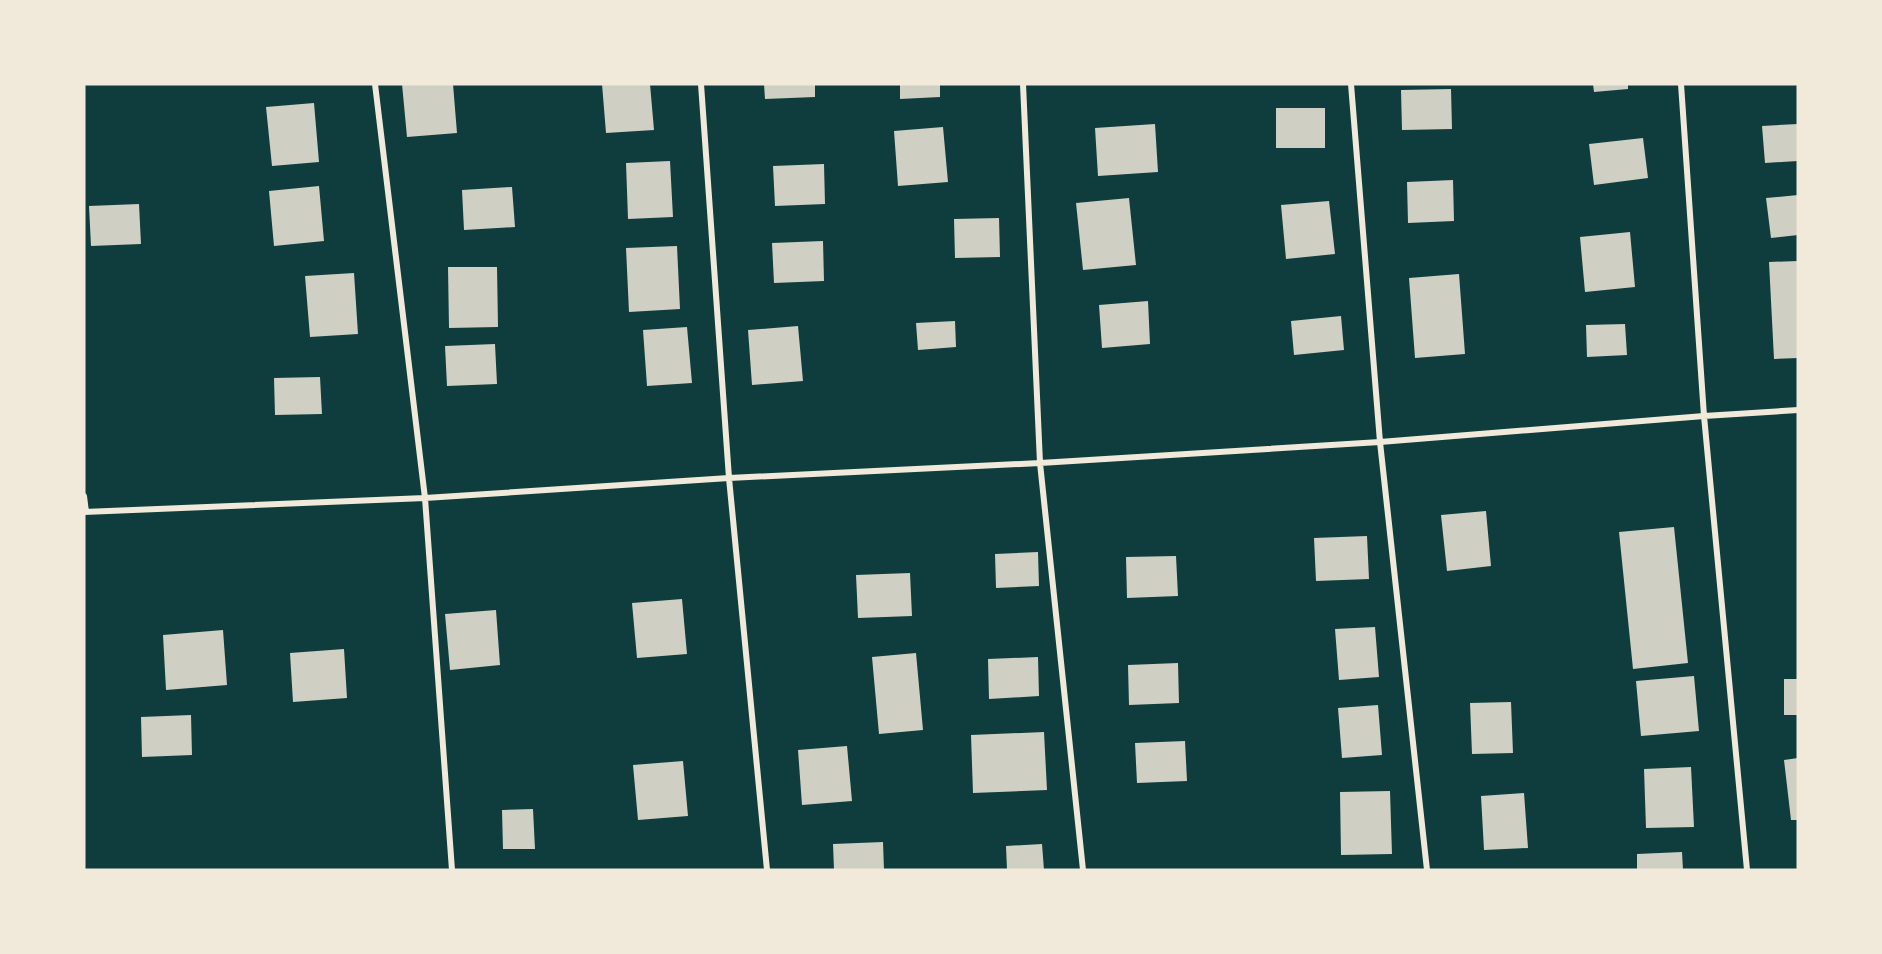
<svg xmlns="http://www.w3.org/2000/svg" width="1882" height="954" viewBox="0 0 1882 954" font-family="Barlow,sans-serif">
	<rect width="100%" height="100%" fill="#0f3d3e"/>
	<path fill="#cfcfc3" d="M 402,84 L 453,84 L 457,133 L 407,137 Z
		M 602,84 L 650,84 L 654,130 L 606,133 Z
		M 764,84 L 815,84 L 815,97 L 765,99 Z
		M 900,84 L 940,84 L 940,97 L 900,99 Z
		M 1593,84 L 1628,84 L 1628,89 L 1594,92 Z
		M 1451,89 L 1452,129 L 1402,130 L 1401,90 Z
		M 314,103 L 319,162 L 272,166 L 266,107 Z
		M 1276,108 L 1325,108 L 1325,148 L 1276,148 Z
		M 1155,124 L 1158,172 L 1098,176 L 1095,128 Z
		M 1798,124 L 1798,161 L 1765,163 L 1762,126 Z
		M 943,127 L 948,182 L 898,186 L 894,131 Z
		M 1643,138 L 1648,178 L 1594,185 L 1589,144 Z
		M 670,161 L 673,217 L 628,219 L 626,163 Z
		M 824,164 L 825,204 L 775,206 L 773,166 Z
		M 1453,180 L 1454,221 L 1408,223 L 1407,182 Z
		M 319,186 L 324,241 L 274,246 L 269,191 Z
		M 512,187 L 515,227 L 464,230 L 462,190 Z
		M 1798,195 L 1798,235 L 1771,238 L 1766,198 Z
		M 1129,198 L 1136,265 L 1083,270 L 1076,203 Z
		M 1329,201 L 1335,254 L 1286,259 L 1281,205 Z
		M 139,204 L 141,244 L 91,246 L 89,206 Z
		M 999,218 L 1000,257 L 955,258 L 954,219 Z
		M 1630,232 L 1635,287 L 1585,292 L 1580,237 Z
		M 823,241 L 824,281 L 774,283 L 772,243 Z
		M 677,246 L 680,309 L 629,312 L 626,248 Z
		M 1798,261 L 1798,358 L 1774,359 L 1769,262 Z
		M 448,267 L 497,267 L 498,327 L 449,328 Z
		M 354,273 L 358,334 L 310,337 L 305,276 Z
		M 1459,274 L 1465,354 L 1415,358 L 1409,278 Z
		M 1148,301 L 1150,344 L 1102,348 L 1099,305 Z
		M 1341,316 L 1344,350 L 1294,355 L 1291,321 Z
		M 955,321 L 956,347 L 918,350 L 916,323 Z
		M 1625,324 L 1627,355 L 1587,357 L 1586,325 Z
		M 798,326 L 803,381 L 752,385 L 748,330 Z
		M 687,327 L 692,383 L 647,386 L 643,330 Z
		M 495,344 L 497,384 L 447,386 L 445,346 Z
		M 320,377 L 322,414 L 275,415 L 274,378 Z
		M 1486,511 L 1491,566 L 1447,571 L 1441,515 Z
		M 1674,527 L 1688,663 L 1633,669 L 1619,532 Z
		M 1367,536 L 1369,579 L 1316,581 L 1314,538 Z
		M 1038,552 L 1039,586 L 996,588 L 995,554 Z
		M 1176,556 L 1178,596 L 1127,598 L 1126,557 Z
		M 910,573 L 912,616 L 858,618 L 856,575 Z
		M 682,599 L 687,654 L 637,658 L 632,603 Z
		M 496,610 L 500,665 L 450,670 L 445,614 Z
		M 1375,627 L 1379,677 L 1339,680 L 1335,629 Z
		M 223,630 L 227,685 L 166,690 L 163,635 Z
		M 344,649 L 347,698 L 293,702 L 290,653 Z
		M 916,653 L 923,730 L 879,734 L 872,657 Z
		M 1038,657 L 1039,696 L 989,699 L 988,659 Z
		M 1178,663 L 1179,703 L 1129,705 L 1128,665 Z
		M 1694,676 L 1699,731 L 1641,736 L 1636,681 Z
		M 1784,679 L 1798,679 L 1798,715 L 1784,715 Z
		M 1511,702 L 1513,753 L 1472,754 L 1470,703 Z
		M 1378,705 L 1382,755 L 1342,758 L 1338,708 Z
		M 191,715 L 192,755 L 142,757 L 141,717 Z
		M 1044,732 L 1047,790 L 973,793 L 971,735 Z
		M 1185,741 L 1187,781 L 1137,783 L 1135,743 Z
		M 847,746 L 852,801 L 802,805 L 798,750 Z
		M 1798,758 L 1798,820 L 1791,820 L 1784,760 Z
		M 683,761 L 688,816 L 638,820 L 633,765 Z
		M 1691,767 L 1694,827 L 1646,828 L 1644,769 Z
		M 1390,791 L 1392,854 L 1341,855 L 1340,792 Z
		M 1524,793 L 1528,848 L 1484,850 L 1481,796 Z
		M 533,809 L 535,849 L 503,849 L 502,810 Z
		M 883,842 L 884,870 L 834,870 L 833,844 Z
		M 1042,844 L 1044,870 L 1007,870 L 1006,846 Z
		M 1682,852 L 1683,870 L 1637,870 L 1637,854 Z"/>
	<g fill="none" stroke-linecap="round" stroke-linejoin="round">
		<path stroke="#f1e9da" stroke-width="6" d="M 375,84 L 425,498 L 452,870
			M 701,84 L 729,478 L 767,870
			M 1023,84 L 1040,463 L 1083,870
			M 1351,84 L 1380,442 L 1427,870
			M 1681,84 L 1704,416 L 1747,870
			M 84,496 L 86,512
			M 84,512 L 425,498 L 729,478 L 1040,463 L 1380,442 L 1704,416 L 1798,410"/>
	</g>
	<rect width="1882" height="954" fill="none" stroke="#f1e9da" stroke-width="171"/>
</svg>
